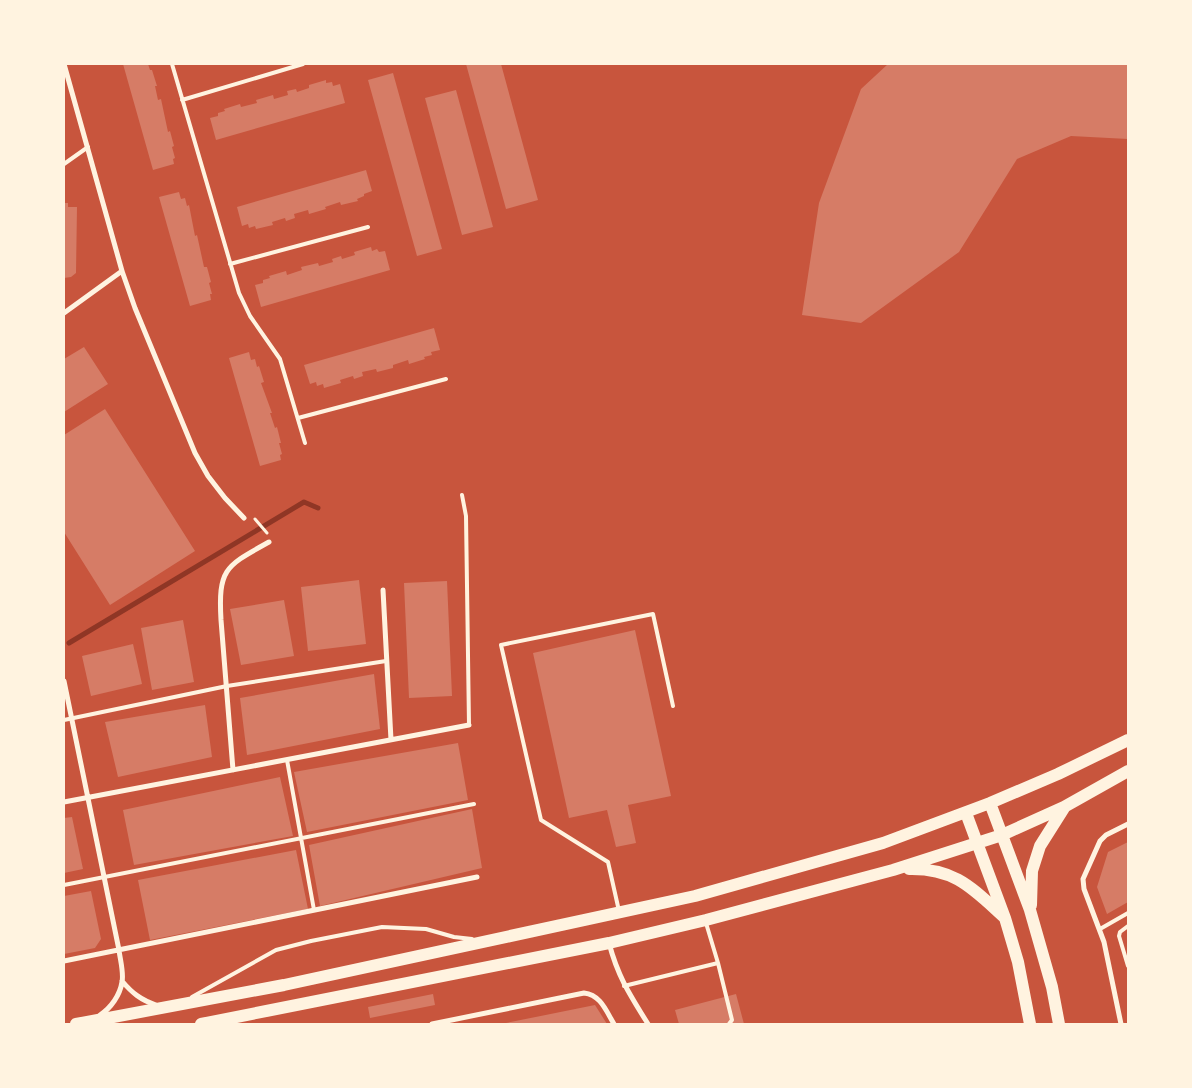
<svg xmlns="http://www.w3.org/2000/svg" width="1192" height="1088" viewBox="0 0 1192 1088" font-family="Overpass,sans-serif">
	<rect width="100%" height="100%" fill="#c8553d"/>
	<g fill="none" stroke-linecap="round" stroke-linejoin="round">
		<path stroke="#8f3625" stroke-width="5" d="M 69,643 L 304,502 L 318,508"/>
	</g>
	<path fill="#d67c66" d="M 123,64 L 148,64 L 150,70 L 152,70 L 157,86 L 155,86 L 158,100 L 161,99 L 168,132 L 170,131 L 174,146 L 172,147 L 175,158 L 173,159 L 174,164 L 153,170 Z
		M 466,64 L 501,64 L 538,200 L 506,209 Z
		M 888,64 L 1128,64 L 1128,139 L 1071,136 L 1017,159 L 959,252 L 861,323 L 802,315 L 819,203 L 861,89 Z
		M 393,73 L 442,249 L 417,256 L 368,80 Z
		M 326,80 L 326,83 L 332,82 L 333,86 L 340,84 L 345,103 L 216,140 L 210,118 L 218,116 L 218,113 L 225,111 L 224,109 L 240,104 L 241,107 L 257,103 L 256,100 L 273,95 L 274,99 L 288,95 L 287,91 L 296,89 L 297,92 L 309,88 L 309,85 Z
		M 456,90 L 493,227 L 462,235 L 425,98 Z
		M 366,170 L 372,191 L 364,194 L 364,196 L 357,199 L 358,201 L 341,205 L 340,202 L 325,207 L 326,209 L 309,214 L 308,210 L 294,214 L 295,218 L 286,221 L 285,218 L 272,222 L 273,225 L 256,229 L 255,226 L 249,228 L 248,224 L 242,226 L 237,207 Z
		M 179,192 L 181,199 L 185,198 L 187,206 L 189,205 L 195,236 L 197,235 L 204,267 L 207,267 L 211,282 L 209,283 L 212,294 L 210,294 L 211,300 L 190,306 L 159,197 Z
		M 64,203 L 68,203 L 68,207 L 77,207 L 76,273 L 71,277 L 64,278 Z
		M 371,247 L 372,251 L 377,249 L 379,252 L 385,251 L 390,270 L 261,307 L 255,285 L 263,283 L 263,280 L 270,278 L 269,276 L 286,271 L 287,275 L 302,270 L 301,267 L 318,263 L 319,266 L 333,262 L 332,259 L 341,256 L 342,259 L 355,255 L 354,252 Z
		M 434,328 L 440,350 L 431,352 L 432,355 L 424,357 L 425,359 L 409,364 L 408,360 L 393,365 L 393,368 L 377,372 L 376,369 L 362,372 L 363,376 L 354,379 L 353,376 L 340,380 L 341,383 L 324,388 L 323,384 L 317,386 L 316,382 L 310,384 L 304,365 Z
		M 84,347 L 108,384 L 64,412 L 64,359 Z
		M 249,352 L 251,360 L 255,359 L 257,367 L 259,366 L 264,382 L 261,383 L 272,413 L 270,413 L 275,428 L 277,427 L 281,443 L 279,443 L 282,454 L 280,455 L 281,460 L 260,466 L 229,358 Z
		M 105,409 L 195,551 L 110,605 L 64,532 L 64,435 Z
		M 359,580 L 366,644 L 308,651 L 301,587 Z
		M 447,581 L 452,696 L 409,698 L 404,583 Z
		M 284,600 L 294,656 L 241,665 L 230,609 Z
		M 183,620 L 194,682 L 152,690 L 141,628 Z
		M 635,630 L 671,796 L 628,805 L 636,843 L 616,847 L 607,810 L 569,818 L 533,653 Z
		M 133,644 L 142,684 L 91,696 L 82,656 Z
		M 374,674 L 380,729 L 247,755 L 240,698 Z
		M 205,705 L 212,757 L 118,777 L 105,722 Z
		M 458,743 L 468,800 L 307,832 L 294,772 Z
		M 280,777 L 293,836 L 134,865 L 123,810 Z
		M 472,809 L 482,868 L 320,906 L 309,845 Z
		M 72,817 L 83,869 L 64,873 L 64,818 Z
		M 1128,842 L 1128,902 L 1107,914 L 1097,887 L 1108,852 Z
		M 296,850 L 308,909 L 150,940 L 138,880 Z
		M 91,891 L 101,939 L 95,948 L 64,954 L 64,896 Z
		M 433,994 L 435,1005 L 370,1018 L 368,1007 Z
		M 736,994 L 744,1024 L 679,1024 L 675,1010 Z
		M 595,1005 L 607,1024 L 506,1024 L 506,1023 Z"/>
	<g fill="none" stroke-linecap="round" stroke-linejoin="round">
		<path stroke="#fff3e0" stroke-width="3" d="M 255,519 L 267,533"/>
		<path stroke="#fff3e0" stroke-width="4" d="M 172,64 L 239,293 L 250,316 L 280,359 L 305,443
			M 182,100 L 303,64
			M 64,164 L 88,147
			M 230,264 L 368,227
			M 298,418 L 446,379
			M 462,495 L 466,516 L 469,725
			M 64,720 L 227,686 L 386,661
			M 287,760 L 314,910
			M 64,885 L 474,804
			M 619,911 L 608,862 L 541,820 L 501,645 L 653,614 L 673,706
			M 1128,926 L 1120,932 L 1119,936 L 1128,966
			M 1100,929 L 1128,913
			M 718,963 L 732,1020 L 729,1024
			M 624,986 L 718,963 L 706,923
			M 192,997 L 276,950 L 311,941 L 382,927 L 426,929 L 454,937 L 472,939"/>
		<path stroke="#fff3e0" stroke-width="5" d="M 64,64 L 122,271 L 135,308 L 195,453 L 208,476 L 225,498 L 244,518
			M 64,313 L 122,271
			M 383,590 L 391,740
			M 64,681 L 119,950 C 120,959 124,973 122,982 C 120,995 111,1008 100,1015
			M 233,770 L 221,620 C 218,568 226,566 269,542
			M 64,802 L 469,725
			M 609,943 C 618,977 630,995 648,1024
			M 64,961 L 477,877
			M 122,981 C 132,993 141,1000 156,1005
			M 432,1024 L 584,993 C 601,995 606,1011 614,1024
			M 1121,1024 L 1104,942 L 1084,889 L 1083,879 L 1100,841 L 1106,835 L 1128,824"/>
		<path stroke="#fff3e0" stroke-width="12" d="M 990,803 L 1030,910 L 1052,987 L 1059,1024
			M 966,813 L 1005,918 L 1018,962 L 1030,1024
			M 909,869 C 955,868 972,888 1004,917
			M 1031,905 L 1032,871 L 1040,846 L 1064,808
			M 76,1024 L 284,985 L 695,896 L 883,843 L 990,803 L 1058,774 L 1128,740
			M 201,1024 L 609,943 L 706,920 L 893,870 L 1002,835 L 1064,807 L 1128,771"/>
	</g>
	<rect width="1192" height="1088" fill="none" stroke="#fff3e0" stroke-width="130"/>
</svg>
